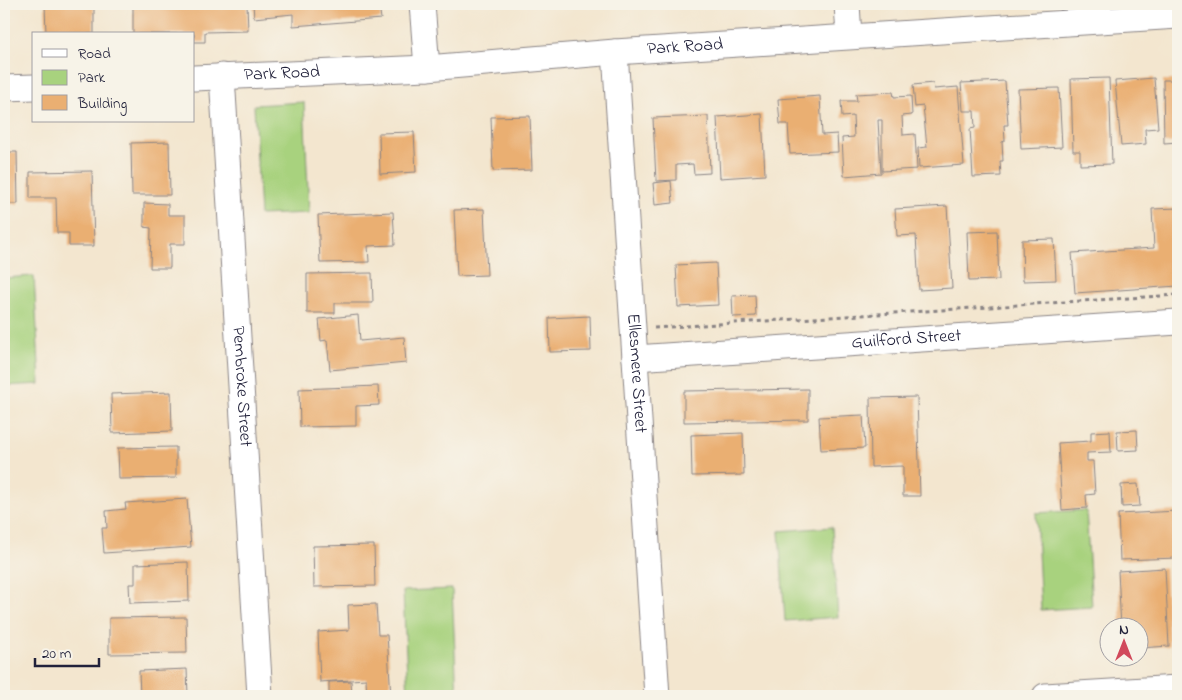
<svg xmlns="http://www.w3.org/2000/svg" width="1182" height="700" viewBox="0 0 1182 700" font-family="'Indie Flower',sans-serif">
	<rect width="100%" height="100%" fill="#f7f3e8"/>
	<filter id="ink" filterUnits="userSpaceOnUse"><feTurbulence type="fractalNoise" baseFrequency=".02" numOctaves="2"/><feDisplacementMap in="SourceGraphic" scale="10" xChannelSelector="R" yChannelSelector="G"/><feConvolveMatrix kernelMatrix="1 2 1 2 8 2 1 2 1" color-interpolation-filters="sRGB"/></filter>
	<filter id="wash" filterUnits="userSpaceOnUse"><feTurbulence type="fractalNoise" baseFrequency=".0096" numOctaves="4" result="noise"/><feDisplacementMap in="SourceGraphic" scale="20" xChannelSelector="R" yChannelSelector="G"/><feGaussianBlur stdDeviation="1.12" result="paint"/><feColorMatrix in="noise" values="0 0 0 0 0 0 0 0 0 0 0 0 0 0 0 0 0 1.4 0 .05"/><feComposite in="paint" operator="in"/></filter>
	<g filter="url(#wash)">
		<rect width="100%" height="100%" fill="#f3e6cf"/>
		<path fill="#a8d27e" stroke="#657a5c" d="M 304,102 L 309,213 L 260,215 L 254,105 Z
			M 34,276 L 40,384 L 4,386 L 4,278 Z
			M 1086,510 L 1092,607 L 1041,610 L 1036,513 Z
			M 832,527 L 838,617 L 785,621 L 779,531 Z
			M 452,589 L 457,696 L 408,696 L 403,591 Z"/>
		<g id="blocks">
			<path fill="#eaaf72" d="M 45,4 L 94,4 L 94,34 L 46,34 Z
				M 133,4 L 247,4 L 248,31 L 205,32 L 205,42 L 194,42 L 194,34 L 133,34 Z
				M 253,4 L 379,4 L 381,19 L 293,26 L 293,14 L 254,18 Z
				M 1109,78 L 1112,164 L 1080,165 L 1080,151 L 1073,151 L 1071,79 Z
				M 1154,78 L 1158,128 L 1145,129 L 1146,144 L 1121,146 L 1115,81 Z
				M 1163,80 L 1178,80 L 1178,142 L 1164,143 Z
				M 1005,81 L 1008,125 L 1004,125 L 1005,141 L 1002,142 L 1003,161 L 1000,161 L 1001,176 L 973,177 L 970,129 L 975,128 L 974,111 L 963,111 L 961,83 Z
				M 933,83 L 934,89 L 958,87 L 964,165 L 919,168 L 918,148 L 927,147 L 923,106 L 915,107 L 913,85 Z
				M 1059,88 L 1062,147 L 1021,149 L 1018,89 Z
				M 893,92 L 894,97 L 911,96 L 912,115 L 902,116 L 903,135 L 915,134 L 917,169 L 882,171 L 882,120 L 878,120 L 881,173 L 844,176 L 842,138 L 854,137 L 853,116 L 842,117 L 841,101 L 857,101 L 856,94 Z
				M 820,96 L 822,135 L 837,134 L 838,152 L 790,154 L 788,124 L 780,124 L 778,99 Z
				M 762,114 L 765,175 L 720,178 L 717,117 Z
				M 530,116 L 532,170 L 493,171 L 491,117 Z
				M 708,116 L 710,173 L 694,174 L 693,164 L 676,165 L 676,180 L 656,181 L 653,118 Z
				M 414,132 L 416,172 L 380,174 L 379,133 Z
				M 169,142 L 170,195 L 132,195 L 131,143 Z
				M 4,152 L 17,152 L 18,204 L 7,204 L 8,226 L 4,226 Z
				M 92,171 L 94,246 L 69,246 L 69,233 L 57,233 L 56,198 L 30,198 L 30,172 Z
				M 671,181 L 673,203 L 655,205 L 653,183 Z
				M 144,203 L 168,204 L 168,215 L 185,215 L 185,244 L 170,244 L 170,268 L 150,268 L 151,228 L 144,227 Z
				M 947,206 L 952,288 L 919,290 L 916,235 L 897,236 L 895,209 Z
				M 1178,208 L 1178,286 L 1075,293 L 1072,253 L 1154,248 L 1152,209 Z
				M 484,209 L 487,275 L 457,276 L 454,210 Z
				M 393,212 L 395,245 L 368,246 L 369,262 L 320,263 L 318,215 Z
				M 997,231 L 999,280 L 969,281 L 967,232 Z
				M 1054,239 L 1056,280 L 1023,281 L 1022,240 Z
				M 716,263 L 718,305 L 678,307 L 676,265 Z
				M 372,273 L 373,303 L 335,303 L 335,313 L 307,313 L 307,274 Z
				M 755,295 L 756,316 L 733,317 L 732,296 Z
				M 358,315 L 360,341 L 404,337 L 406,363 L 330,370 L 327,340 L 321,341 L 319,319 Z
				M 590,316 L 591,351 L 550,352 L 549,318 Z
				M 378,386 L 379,405 L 356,406 L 356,426 L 300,427 L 299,389 Z
				M 808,389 L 808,420 L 684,422 L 684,391 Z
				M 171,392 L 172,431 L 112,433 L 111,394 Z
				M 917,397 L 920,496 L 903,496 L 903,466 L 871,467 L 870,398 Z
				M 863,415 L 865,448 L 821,450 L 819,417 Z
				M 1137,430 L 1138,450 L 1118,451 L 1117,431 Z
				M 1110,431 L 1111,452 L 1087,453 L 1087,461 L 1093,461 L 1095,494 L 1086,495 L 1087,508 L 1062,510 L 1058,443 L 1091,441 L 1091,432 Z
				M 743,433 L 744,475 L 692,476 L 691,435 Z
				M 176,447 L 176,478 L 119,479 L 118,448 Z
				M 1138,484 L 1140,506 L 1122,507 L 1121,485 Z
				M 187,499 L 191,547 L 104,553 L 102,528 L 107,528 L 106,511 L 126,509 L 125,503 Z
				M 1178,511 L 1178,558 L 1120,560 L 1118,514 Z
				M 374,545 L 375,586 L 314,587 L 313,546 Z
				M 188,562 L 189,601 L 130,603 L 129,584 L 135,584 L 135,564 Z
				M 1165,568 L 1169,646 L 1140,648 L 1140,628 L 1121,628 L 1118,571 Z
				M 376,604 L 378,635 L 387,635 L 391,696 L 367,696 L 366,679 L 320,682 L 318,632 L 349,630 L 348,605 Z
				M 186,617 L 187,653 L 109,654 L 109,618 Z
				M 187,669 L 188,696 L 140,696 L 139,671 Z
				M 351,681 L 352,696 L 329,696 L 329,682 Z"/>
		</g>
	</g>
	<g filter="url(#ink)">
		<use href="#blocks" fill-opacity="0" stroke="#8a8485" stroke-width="1"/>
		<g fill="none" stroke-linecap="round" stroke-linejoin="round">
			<g stroke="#8a8485" stroke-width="27">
				<g id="street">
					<path d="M 422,4 L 427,68"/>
					<path d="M 847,4 L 849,36"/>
					<path id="s1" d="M 615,52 L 657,696"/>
					<path id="s2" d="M 222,76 L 260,696"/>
					<path id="s3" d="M 194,78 L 427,68 L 615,52 L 1178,16"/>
					<path d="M 4,88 L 34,87"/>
					<path id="s4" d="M 635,358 L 1178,322"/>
					<path d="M 1045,696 L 1178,688"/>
				</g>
			</g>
			<path stroke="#8a8485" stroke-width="3" stroke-dasharray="4 4" stroke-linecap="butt" d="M 654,328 L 1178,295"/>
			<use href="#street" stroke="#fff" stroke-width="25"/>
		</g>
	</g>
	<g text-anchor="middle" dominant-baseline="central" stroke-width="4" stroke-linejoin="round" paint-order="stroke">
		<g font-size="18" fill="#22223b" stroke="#f7f3e8">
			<text stroke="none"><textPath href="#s3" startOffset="492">Park Road</textPath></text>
			<text stroke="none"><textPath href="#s3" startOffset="88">Park Road</textPath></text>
			<text stroke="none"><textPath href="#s4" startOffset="272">Guilford Street</textPath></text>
			<text stroke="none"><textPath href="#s1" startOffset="322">Ellesmere Street</textPath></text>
			<text stroke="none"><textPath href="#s2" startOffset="311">Pembroke Street</textPath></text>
		</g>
	</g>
	<rect width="1182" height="700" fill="none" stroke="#f7f3e8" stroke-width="20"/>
	<rect x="32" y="32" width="162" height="90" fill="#f7f3e8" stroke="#a29fa3"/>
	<rect x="42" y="49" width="25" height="8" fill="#ffffff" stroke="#a29fa3"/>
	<text x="78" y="58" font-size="15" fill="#22223b">Road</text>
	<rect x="42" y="70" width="25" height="15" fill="#a8d27e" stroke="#a29fa3"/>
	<text x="78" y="82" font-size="15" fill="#22223b">Park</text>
	<rect x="42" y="95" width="25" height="15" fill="#eaaf72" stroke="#a29fa3"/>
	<text x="78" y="108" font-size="15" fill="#22223b">Building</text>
	<g transform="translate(1124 642)"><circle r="24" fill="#f7f3e8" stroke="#a29fa3"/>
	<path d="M0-4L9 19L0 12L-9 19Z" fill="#d1495b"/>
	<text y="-8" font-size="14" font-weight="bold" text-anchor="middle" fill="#22223b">N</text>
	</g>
	<path d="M35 658v8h64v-8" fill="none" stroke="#22223b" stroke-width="2.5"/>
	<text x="42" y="658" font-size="15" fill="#22223b" stroke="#f7f3e8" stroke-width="4" paint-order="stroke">20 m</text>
</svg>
